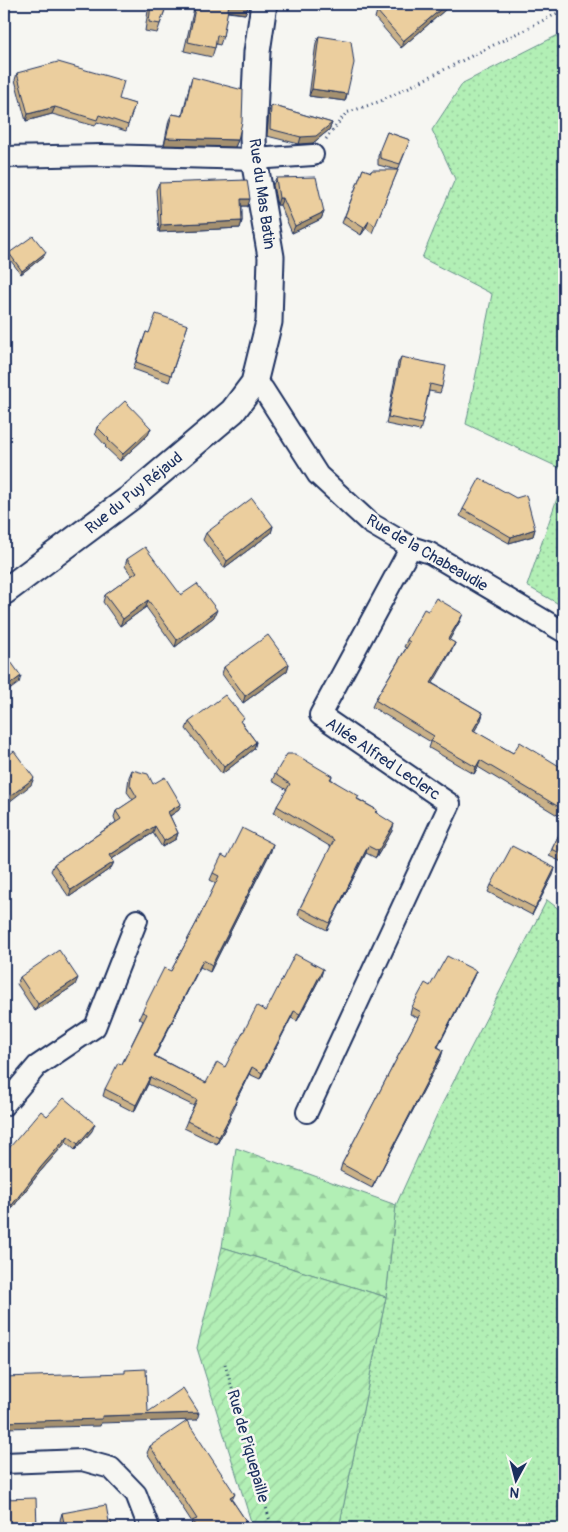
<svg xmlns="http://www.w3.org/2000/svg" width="568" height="1532" viewBox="0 0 568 1532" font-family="Pangolin,sans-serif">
	<defs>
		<pattern id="grass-dots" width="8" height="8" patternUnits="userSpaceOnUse" patternTransform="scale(1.25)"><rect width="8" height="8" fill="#b2efb5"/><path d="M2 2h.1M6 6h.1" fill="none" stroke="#98cd9e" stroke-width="1.8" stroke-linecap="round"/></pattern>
		<pattern id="forest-firs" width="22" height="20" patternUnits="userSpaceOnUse" patternTransform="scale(1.25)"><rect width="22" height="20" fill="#b2efb5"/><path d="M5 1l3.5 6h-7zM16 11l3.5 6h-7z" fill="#98cd9e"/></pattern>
		<pattern id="garden-furrows" width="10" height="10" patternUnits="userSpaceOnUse" patternTransform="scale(1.25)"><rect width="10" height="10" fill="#b2efb5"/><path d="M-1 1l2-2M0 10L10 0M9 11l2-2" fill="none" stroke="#98cd9e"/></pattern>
	</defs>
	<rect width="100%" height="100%" fill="#f6f6f2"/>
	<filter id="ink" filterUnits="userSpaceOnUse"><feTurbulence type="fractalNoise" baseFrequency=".02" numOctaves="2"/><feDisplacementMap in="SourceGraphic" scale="10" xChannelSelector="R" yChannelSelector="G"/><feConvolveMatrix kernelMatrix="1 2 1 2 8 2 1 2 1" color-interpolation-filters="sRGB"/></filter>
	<g filter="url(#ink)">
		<path fill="url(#grass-dots)" stroke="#668f8a" d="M 564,32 L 564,470 L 466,424 L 492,294 L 422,258 L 455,179 L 432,130 L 463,83 Z
			M 564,478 L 564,607 L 527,586 Z
			M 547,900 L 564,913 L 564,1528 L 339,1528 L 386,1297 L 396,1205 L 440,1108 Z"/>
		<path fill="url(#forest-firs)" stroke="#668f8a" d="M 236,1148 L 396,1205 L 386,1297 L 222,1247 Z"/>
		<path fill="url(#garden-furrows)" stroke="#668f8a" d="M 222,1247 L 386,1297 L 339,1528 L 253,1528 L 197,1348 Z"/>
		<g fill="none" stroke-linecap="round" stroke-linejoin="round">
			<g stroke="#1b2f5e" stroke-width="24">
				<path id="minor" d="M 4,157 L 102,155 L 254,159 L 313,155
					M 254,383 L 263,389 L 318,475 L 370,523 L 411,547 L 430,553 L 564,632
					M 4,1105 L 37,1066 L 95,1027 L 137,920
					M 307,1112 L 450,804 L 320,715 L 411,547
					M 4,1463 L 82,1460 L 111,1468 L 136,1494 L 149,1528"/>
			</g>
			<g stroke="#1b2f5e" stroke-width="29">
				<path id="tertiary" d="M 4,592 L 130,498 L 233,411 L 254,383 L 269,322 L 271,257 L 254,159 L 253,138 L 257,52 L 264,4"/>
			</g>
			<path stroke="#1b2f5e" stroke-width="3" stroke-dasharray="1 4" stroke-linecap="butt" d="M 326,139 L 346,113 L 381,101 L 564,10
				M 225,1364 L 272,1528"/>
			<use href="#minor" stroke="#f6f6f2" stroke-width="20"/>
			<use href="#tertiary" stroke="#f6f6f2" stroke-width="25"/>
		</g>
		<path fill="#cab188" stroke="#1b2f5e" d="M 149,4 L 167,4 L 157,33 L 145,31 Z
			M 195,4 L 249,4 L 245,14 L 227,12 L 223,36 L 220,45 L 216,44 L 212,57 L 184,51 Z
			M 544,4 L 563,4 L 550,10 Z
			M 446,9 L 401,48 L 375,18 L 377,11 Z
			M 319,36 L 347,94 L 345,101 L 309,96 L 316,43 Z
			M 17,73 L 135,104 L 126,131 L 97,122 L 95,126 L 52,114 L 26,121 L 15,80 Z
			M 192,77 L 238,140 L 235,147 L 164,145 L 169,120 L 172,114 L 182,116 L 190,84 Z
			M 271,105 L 332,123 L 329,130 L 313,143 L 299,144 L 267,136 L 269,112 Z
			M 387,132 L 410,140 L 398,170 L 378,165 L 378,156 Z
			M 363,169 L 371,172 L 398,170 L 372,233 L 366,228 L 361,235 L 342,223 Z
			M 276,178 L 324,212 L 321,219 L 292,233 L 280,205 L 277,205 L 273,185 Z
			M 159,183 L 248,206 L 242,206 L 242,221 L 240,228 L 159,232 L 156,190 Z
			M 9,253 L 44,256 L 21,274 L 7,256 Z
			M 188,325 L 169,382 L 133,369 L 146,332 L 149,333 Z
			M 401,357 L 442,387 L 440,393 L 429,391 L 422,424 L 420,431 L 386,424 L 398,363 Z
			M 97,427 L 151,428 L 148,435 L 120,461 L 105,447 L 106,446 L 95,434 Z
			M 463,509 L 535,529 L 533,536 L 509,543 L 460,516 Z
			M 273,526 L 271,533 L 224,568 L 203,540 L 206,533 Z
			M 127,559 L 214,617 L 175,647 L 146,607 L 120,626 L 103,602 L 105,595 L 132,576 L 125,566 Z
			M 428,611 L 460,621 L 449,640 L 455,643 L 452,650 L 432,683 L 483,713 L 481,720 L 474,731 L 513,753 L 564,769 L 564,774 L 561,780 L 564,782 L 564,819 L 478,767 L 474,774 L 429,748 L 431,742 L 372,707 L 375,700 L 406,648 L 404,647 L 407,640 Z
			M 289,664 L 287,671 L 243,703 L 222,674 L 224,667 Z
			M 189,722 L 242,723 L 256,742 L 254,749 L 222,774 L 186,729 Z
			M 132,770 L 153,784 L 179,810 L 170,816 L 178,833 L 176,839 L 162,847 L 153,833 L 112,859 L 114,862 L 111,868 L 69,897 L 51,871 L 54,864 L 116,822 L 114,817 L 116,811 L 133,800 L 127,792 L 129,777 Z
			M 275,774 L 332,776 L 331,779 L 358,799 L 377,810 L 376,813 L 392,831 L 376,858 L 366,853 L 327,930 L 298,915 L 300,908 L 331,847 L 274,813 L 277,806 L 287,790 L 272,781 Z
			M 564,824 L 564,863 L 549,856 L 552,849 Z
			M 271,851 L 210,972 L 200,967 L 155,1056 L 206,1083 L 225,1067 L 266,1011 L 323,969 L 321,976 L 297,1021 L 291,1018 L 260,1079 L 249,1074 L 237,1098 L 235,1106 L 231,1114 L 229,1121 L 217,1144 L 184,1128 L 187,1121 L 194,1106 L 148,1084 L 134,1112 L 103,1096 L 105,1089 L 122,1064 L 143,1021 L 139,1018 L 142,1012 L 171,971 L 199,918 L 216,883 L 210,880 L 213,873 L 227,858 Z
			M 555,868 L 553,875 L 532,915 L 488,892 L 491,885 Z
			M 476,971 L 473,978 L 438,1047 L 443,1050 L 441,1057 L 372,1188 L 340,1171 L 342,1164 L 418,1018 L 410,1014 L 412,1007 L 430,986 Z
			M 20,977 L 75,985 L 35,1011 L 17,984 Z
			M 47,1116 L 92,1131 L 75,1150 L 66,1142 L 39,1173 L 10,1211 L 4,1206 L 4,1154 Z
			M 150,1446 L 232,1500 L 246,1521 L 244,1527 L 242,1528 L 190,1528 L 192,1522 L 147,1453 Z
			M 62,1513 L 109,1522 L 112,1528 L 62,1528 L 60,1520 Z"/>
		<path fill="#a4906f" stroke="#1b2f5e" d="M 228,4 L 237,4 L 249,5 L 245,14 L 226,11 Z
			M 447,4 L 448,4 L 446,9 L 401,48 L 403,41 Z
			M 553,4 L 563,4 L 550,10 Z
			M 312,89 L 347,94 L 345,101 L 309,96 Z
			M 55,107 L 52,114 L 26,121 L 28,114 Z
			M 332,123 L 329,130 L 313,143 L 299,144 L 301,137 Z
			M 166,138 L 238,140 L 235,147 L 164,145 Z
			M 279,198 L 283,198 L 280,205 L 277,205 Z
			M 241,199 L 250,199 L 248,206 L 239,206 Z
			M 324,212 L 321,219 L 292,233 L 295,226 Z
			M 242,221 L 240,228 L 159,232 L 161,225 Z
			M 369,221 L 366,228 L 361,235 L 364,228 Z
			M 46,252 L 44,256 L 21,274 L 22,271 Z
			M 151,428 L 148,435 L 120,461 L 123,454 Z
			M 273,526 L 271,533 L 224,568 L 227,561 Z
			M 535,529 L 533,536 L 509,543 L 511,537 Z
			M 148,600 L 146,607 L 120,626 L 123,619 Z
			M 217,610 L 214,617 L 175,647 L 177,640 Z
			M 463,614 L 460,621 L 446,646 L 448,639 Z
			M 455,643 L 452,650 L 429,690 L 431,683 Z
			M 289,664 L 287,671 L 243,703 L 245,696 Z
			M 21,676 L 19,683 L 4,694 L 4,689 Z
			M 483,713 L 481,720 L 471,737 L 473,730 Z
			M 256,742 L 254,749 L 222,774 L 224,767 Z
			M 480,760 L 478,767 L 474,774 L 476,767 Z
			M 34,778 L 31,785 L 4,806 L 4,801 Z
			M 181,804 L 179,810 L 165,819 L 168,812 Z
			M 394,824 L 392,831 L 376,858 L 378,851 Z
			M 155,826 L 153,833 L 107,862 L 110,855 Z
			M 178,833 L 176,839 L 162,847 L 164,841 Z
			M 273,844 L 271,851 L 210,972 L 212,965 Z
			M 368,846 L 366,853 L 327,930 L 330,923 Z
			M 114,862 L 111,868 L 69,897 L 71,890 Z
			M 555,868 L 553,875 L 532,915 L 535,908 Z
			M 203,960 L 200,967 L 151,1063 L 154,1056 Z
			M 323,969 L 321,976 L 297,1021 L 300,1014 Z
			M 476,971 L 473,978 L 434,1054 L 437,1047 Z
			M 78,978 L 75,985 L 35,1011 L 38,1004 Z
			M 294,1011 L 291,1018 L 260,1079 L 262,1073 Z
			M 443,1050 L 441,1057 L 372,1188 L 375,1182 Z
			M 252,1067 L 249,1074 L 234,1105 L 236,1098 Z
			M 150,1077 L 148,1084 L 134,1112 L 136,1105 Z
			M 231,1114 L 229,1121 L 217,1144 L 219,1137 Z
			M 95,1124 L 92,1131 L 75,1150 L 78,1144 Z
			M 68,1136 L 66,1142 L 39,1173 L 10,1211 L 12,1205 L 41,1167 Z
			M 199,1413 L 197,1420 L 101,1423 L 100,1426 L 4,1428 L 4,1422 L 102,1416 Z
			M 235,1494 L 232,1500 L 230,1497 Z
			M 246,1521 L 244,1527 L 242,1528 L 238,1528 L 240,1525 Z"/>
		<path fill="#ebce9e" stroke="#1b2f5e" d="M 151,4 L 167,4 L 160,24 L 149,22 Z
			M 196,4 L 229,4 L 223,36 L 217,35 L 215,48 L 188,42 Z
			M 237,4 L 249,4 L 249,5 Z
			M 386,4 L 447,4 L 403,41 L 377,11 Z
			M 319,36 L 351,41 L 354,63 L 347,94 L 312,89 Z
			M 58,62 L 124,81 L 119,99 L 135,104 L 128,125 L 99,115 L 97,120 L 55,107 L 28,114 L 17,73 Z
			M 192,77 L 243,90 L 242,122 L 238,140 L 166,138 L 172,114 L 183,116 Z
			M 271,105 L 332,123 L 316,136 L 301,137 L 270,129 Z
			M 387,132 L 410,140 L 400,164 L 380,158 L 380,149 Z
			M 363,169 L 371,172 L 372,170 L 398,170 L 375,226 L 369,221 L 364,228 L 345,216 Z
			M 316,177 L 324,212 L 295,226 L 283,198 L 279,198 L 276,178 Z
			M 247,180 L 250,199 L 241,199 L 242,221 L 161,225 L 159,183 Z
			M 33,236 L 46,252 L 22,271 L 9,253 Z
			M 156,314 L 188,325 L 171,375 L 136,362 L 146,332 L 149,333 Z
			M 401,357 L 446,366 L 442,387 L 430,384 L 422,424 L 388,417 Z
			M 125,401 L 151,428 L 123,454 L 108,440 L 109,439 L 97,427 Z
			M 480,478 L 516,498 L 526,495 L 535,529 L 511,537 L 463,509 Z
			M 252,498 L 273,526 L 227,561 L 206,533 Z
			M 145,547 L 181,595 L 197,584 L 217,610 L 177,640 L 148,600 L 123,619 L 105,595 L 137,572 L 127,559 Z
			M 436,598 L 463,614 L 448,639 L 455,643 L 431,683 L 483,713 L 473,730 L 513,753 L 520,742 L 564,769 L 564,772 L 560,780 L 564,782 L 564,810 L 480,760 L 476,767 L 431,741 L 434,736 L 375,700 L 410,642 L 407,640 L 424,609 L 428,611 Z
			M 268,635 L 289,664 L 245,696 L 224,667 Z
			M 4,652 L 21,676 L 4,689 Z
			M 225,695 L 244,718 L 240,721 L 256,742 L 224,767 L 189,722 Z
			M 14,751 L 34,778 L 4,801 L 4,759 Z
			M 287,754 L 295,754 L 332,776 L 330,779 L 359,796 L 357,799 L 377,810 L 375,812 L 394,824 L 378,851 L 368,846 L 330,923 L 300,908 L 334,840 L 277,806 L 290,784 L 275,774 Z
			M 132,770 L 148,774 L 153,784 L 165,777 L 181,804 L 168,812 L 178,833 L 164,841 L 155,826 L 110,855 L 114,862 L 71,890 L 54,864 L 121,819 L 116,811 L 137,797 L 130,785 Z
			M 564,824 L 564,855 L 552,849 Z
			M 242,828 L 273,844 L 212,965 L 203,960 L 154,1056 L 206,1083 L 217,1062 L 225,1067 L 257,1006 L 266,1011 L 295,954 L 323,969 L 300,1014 L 294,1011 L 262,1073 L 252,1067 L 236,1098 L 237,1099 L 230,1113 L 231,1114 L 219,1137 L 187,1121 L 197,1100 L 150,1077 L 136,1105 L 105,1089 L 118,1063 L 122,1064 L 147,1014 L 142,1012 L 164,968 L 171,971 L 199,918 L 219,876 L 213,873 L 222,855 L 227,858 Z
			M 512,846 L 555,868 L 535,908 L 491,885 Z
			M 59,950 L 78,978 L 38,1004 L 20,977 Z
			M 447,956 L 476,971 L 437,1047 L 443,1050 L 375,1182 L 342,1164 L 421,1012 L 412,1007 L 425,983 L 430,986 Z
			M 64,1098 L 95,1124 L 78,1144 L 68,1136 L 41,1167 L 12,1205 L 4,1198 L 4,1154 L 41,1111 L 47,1116 Z
			M 146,1369 L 148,1412 L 183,1388 L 199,1413 L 102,1416 L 102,1419 L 4,1422 L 4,1377 L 125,1373 L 125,1370 Z
			M 187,1421 L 235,1494 L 230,1497 L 246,1521 L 240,1525 L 242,1528 L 197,1528 L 192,1521 L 197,1519 L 150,1446 Z
			M 36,1498 L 37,1528 L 4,1528 L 4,1499 Z
			M 106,1505 L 109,1522 L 111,1521 L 112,1528 L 65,1528 L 62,1513 Z"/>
	</g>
	<g text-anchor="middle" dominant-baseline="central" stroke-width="5" stroke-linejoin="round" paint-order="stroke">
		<g font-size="16" fill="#1b2f5e" stroke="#f6f6f2">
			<text transform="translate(262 194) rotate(82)">Rue du Mas Batin</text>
			<text transform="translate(134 493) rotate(-39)">Rue du Puy Réjaud</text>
			<text transform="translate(427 553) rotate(30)">Rue de la Chabeaudie</text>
			<text transform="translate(383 759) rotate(34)">Allée Alfred Leclerc</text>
			<text transform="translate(248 1446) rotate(74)">Rue de Piquepaille</text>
		</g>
	</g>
	<rect width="568" height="1532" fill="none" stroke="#f6f6f2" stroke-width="20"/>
	<rect x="10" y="10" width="548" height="1512" fill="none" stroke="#1b2f5e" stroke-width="2" filter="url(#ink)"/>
	<g transform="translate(516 1480) rotate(187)" stroke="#f6f6f2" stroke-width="4" paint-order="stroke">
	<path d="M0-4L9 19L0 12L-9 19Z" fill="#1b2f5e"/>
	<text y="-8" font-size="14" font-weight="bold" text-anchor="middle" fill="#1b2f5e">N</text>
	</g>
</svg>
